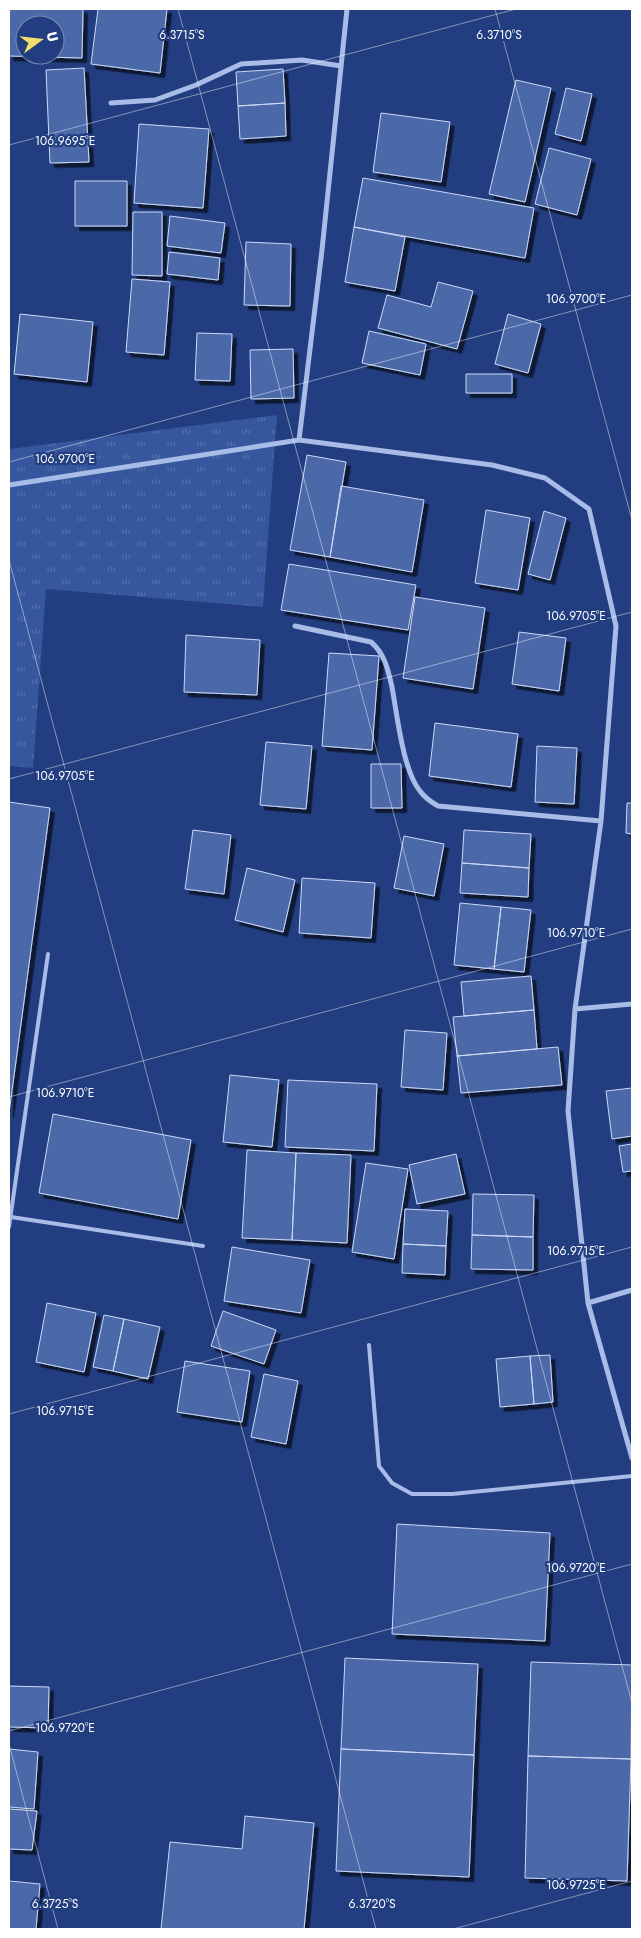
<svg xmlns="http://www.w3.org/2000/svg" width="641" height="1938" viewBox="0 0 641 1938" font-family="Jost,sans-serif">
	<defs>
		<pattern id="grass-tufts" width="24" height="20" patternUnits="userSpaceOnUse" patternTransform="scale(1.25)"><rect width="24" height="20" fill="#36569e"/><path d="M3 7l-1-3M5 7V3M7 7l1-3M15 17l-1-3M17 17v-4M19 17l1-3" fill="none" stroke="#546fad"/></pattern>
		<filter id="shadow"><feDropShadow dx="4.5" dy="4.5" stdDeviation="0" flood-color="#0009"/></filter>
	</defs>
	<rect width="100%" height="100%" fill="#223e80"/>
	<path fill="url(#grass-tufts)" d="M 277,415 L 263,607 L 46,589 L 33,768 L 9,766 L 9,449 Z"/>
	<path fill="#4b68a9" stroke="#ccd9f6" fill-rule="evenodd" filter="url(#shadow)" d="M 9,9 L 83,9 L 82,58 L 9,56 ZM 25,25 L 55,25 L 55,55 L 25,55 Z
		M 98,9 L 167,9 L 160,73 L 91,64 Z
		M 84,68 L 89,162 L 50,163 L 46,70 Z
		M 283,69 L 285,103 L 238,106 L 236,72 Z
		M 516,80 L 551,88 L 525,202 L 489,194 Z
		M 566,88 L 592,94 L 581,141 L 555,134 Z
		M 285,103 L 286,136 L 240,139 L 238,106 Z
		M 381,113 L 450,122 L 441,182 L 373,172 Z
		M 139,124 L 209,129 L 203,208 L 134,203 Z
		M 549,148 L 591,159 L 577,215 L 535,204 Z
		M 363,178 L 534,208 L 525,258 L 354,227 Z
		M 75,181 L 127,181 L 127,226 L 75,226 Z
		M 133,212 L 162,212 L 162,276 L 132,275 Z
		M 170,216 L 225,223 L 221,253 L 167,246 Z
		M 354,227 L 405,237 L 395,291 L 345,282 Z
		M 246,242 L 291,244 L 290,306 L 244,305 Z
		M 169,252 L 220,258 L 218,280 L 167,274 Z
		M 132,279 L 170,282 L 164,355 L 126,352 Z
		M 438,282 L 473,291 L 457,349 L 378,328 L 387,295 L 431,307 Z
		M 20,314 L 93,322 L 87,382 L 14,374 Z
		M 508,314 L 541,324 L 528,373 L 495,364 Z
		M 369,331 L 426,344 L 420,375 L 362,363 Z
		M 197,333 L 232,334 L 230,381 L 195,380 Z
		M 293,349 L 294,398 L 251,399 L 250,350 Z
		M 466,374 L 512,374 L 512,393 L 466,393 Z
		M 307,455 L 346,462 L 330,557 L 290,550 Z
		M 341,486 L 424,500 L 412,572 L 330,557 Z
		M 486,510 L 530,518 L 518,590 L 475,583 Z
		M 544,511 L 566,518 L 550,580 L 528,574 Z
		M 289,564 L 416,585 L 408,630 L 281,610 Z
		M 415,597 L 485,608 L 473,689 L 403,678 Z
		M 519,632 L 566,638 L 559,691 L 512,684 Z
		M 186,635 L 260,640 L 257,695 L 184,692 Z
		M 329,653 L 379,656 L 372,750 L 322,746 Z
		M 435,723 L 518,734 L 511,787 L 429,776 Z
		M 266,742 L 312,746 L 306,809 L 260,805 Z
		M 537,746 L 577,748 L 574,804 L 535,802 Z
		M 371,764 L 401,764 L 402,808 L 371,808 Z
		M 9,802 L 50,808 L 9,1113 Z
		M 627,803 L 632,803 L 632,834 L 626,833 Z
		M 193,830 L 231,835 L 224,894 L 185,889 Z
		M 464,830 L 531,834 L 529,868 L 462,863 Z
		M 404,836 L 444,844 L 434,896 L 394,888 Z
		M 462,863 L 529,868 L 528,897 L 460,893 Z
		M 247,868 L 295,880 L 283,932 L 235,920 Z
		M 302,878 L 375,883 L 371,938 L 299,933 Z
		M 460,903 L 501,907 L 494,969 L 454,965 Z
		M 501,907 L 531,910 L 524,972 L 494,969 Z
		M 531,976 L 534,1010 L 464,1016 L 461,982 Z
		M 534,1010 L 537,1049 L 457,1056 L 453,1017 Z
		M 405,1030 L 447,1033 L 443,1090 L 401,1087 Z
		M 558,1047 L 562,1085 L 461,1093 L 457,1056 Z
		M 230,1075 L 279,1080 L 272,1147 L 223,1142 Z
		M 288,1080 L 377,1084 L 374,1151 L 285,1147 Z
		M 632,1088 L 632,1136 L 612,1139 L 606,1091 Z
		M 53,1114 L 191,1140 L 178,1219 L 39,1193 Z
		M 632,1144 L 632,1171 L 623,1172 L 619,1146 Z
		M 247,1150 L 296,1153 L 292,1240 L 242,1238 Z
		M 296,1153 L 351,1155 L 347,1243 L 292,1240 Z
		M 456,1154 L 465,1194 L 417,1204 L 409,1165 Z
		M 366,1163 L 408,1169 L 394,1259 L 352,1252 Z
		M 473,1194 L 534,1195 L 533,1237 L 472,1235 Z
		M 405,1209 L 448,1211 L 446,1246 L 403,1244 Z
		M 472,1235 L 533,1237 L 533,1270 L 471,1269 Z
		M 403,1244 L 446,1246 L 445,1275 L 402,1273 Z
		M 232,1247 L 310,1260 L 301,1313 L 224,1301 Z
		M 47,1303 L 96,1313 L 84,1372 L 36,1362 Z
		M 223,1311 L 276,1330 L 264,1364 L 211,1346 Z
		M 104,1315 L 124,1319 L 113,1371 L 93,1367 Z
		M 124,1319 L 160,1327 L 148,1379 L 113,1371 Z
		M 550,1355 L 553,1402 L 534,1404 L 530,1356 Z
		M 530,1356 L 534,1404 L 500,1407 L 496,1359 Z
		M 185,1361 L 250,1371 L 242,1422 L 177,1412 Z
		M 264,1374 L 298,1381 L 286,1444 L 251,1437 Z
		M 397,1524 L 550,1533 L 545,1641 L 392,1634 Z
		M 345,1658 L 478,1664 L 474,1755 L 341,1749 Z
		M 531,1662 L 632,1665 L 631,1759 L 528,1756 Z
		M 9,1686 L 49,1687 L 48,1728 L 9,1727 Z
		M 9,1749 L 38,1752 L 34,1809 L 9,1807 Z
		M 341,1749 L 474,1755 L 469,1877 L 336,1871 Z
		M 528,1756 L 631,1759 L 627,1881 L 525,1878 Z
		M 9,1809 L 37,1811 L 32,1850 L 9,1849 Z
		M 245,1816 L 314,1823 L 304,1929 L 161,1929 L 170,1842 L 242,1849 Z
		M 9,1881 L 40,1884 L 36,1929 L 9,1929 Z"/>
	<g fill="none" stroke-linecap="round" stroke-linejoin="round">
		<path stroke="#a8bce7" stroke-width="4" d="M 11,1217 L 203,1246
			M 9,1227 L 48,954
			M 369,1345 L 379,1466 L 392,1483 L 412,1494 L 452,1494 L 632,1476"/>
		<path stroke="#a8bce7" stroke-width="5" d="M 111,103 L 155,100 L 196,85 L 241,64 L 302,60 L 341,66
			M 299,440 L 322,250 L 347,9
			M 9,485 L 299,440 L 492,465 L 545,478 L 589,509 L 616,626 L 601,821 L 575,1009 L 568,1111 L 588,1303 L 632,1458
			M 295,626 L 371,642 C 385,654 388,670 392,687 C 397,714 403,771 420,791 C 425,798 431,802 438,806 L 601,821
			M 575,1009 L 632,1004
			M 588,1303 L 632,1290"/>
	</g>
	<path fill="none" stroke="#fff" stroke-width="1" stroke-opacity="0.45" d="M 178,9 L 632,1703M 495,9 L 632,520M 9,145 L 516,9M 9,462 L 632,295M 9,560 L 376,1929M 9,779 L 632,612M 9,1097 L 632,929M 9,1414 L 632,1247M 9,1731 L 632,1564M 9,1744 L 58,1929M 453,1929 L 632,1881"/>
	<g font-size="12" text-anchor="middle" fill="#fff" stroke="#223e80" stroke-width="4.5" stroke-linejoin="round" paint-order="stroke">
		<text x="182" y="39">6.3715°S</text>
		<text x="499" y="39">6.3710°S</text>
		<text x="65" y="145">106.9695°E</text>
		<text x="576" y="303">106.9700°E</text>
		<text x="65" y="463">106.9700°E</text>
		<text x="576" y="620">106.9705°E</text>
		<text x="65" y="780">106.9705°E</text>
		<text x="576" y="937">106.9710°E</text>
		<text x="65" y="1097">106.9710°E</text>
		<text x="576" y="1255">106.9715°E</text>
		<text x="65" y="1415">106.9715°E</text>
		<text x="576" y="1572">106.9720°E</text>
		<text x="65" y="1732">106.9720°E</text>
		<text x="576" y="1889">106.9725°E</text>
		<text x="55" y="1908">6.3725°S</text>
		<text x="372" y="1908">6.3720°S</text>
	</g>
	<rect width="641" height="1938" fill="none" stroke="#ffffff" stroke-width="20"/>
	<g transform="translate(40 40) rotate(75)"><circle r="24" fill="#223e80" stroke="#7a8bb3"/>
	<path d="M0-4L9 19L0 12L-9 19Z" fill="#f3de6a"/>
	<text y="-8" font-size="14" font-weight="bold" text-anchor="middle" fill="#ffffff">U</text>
	</g>
</svg>
